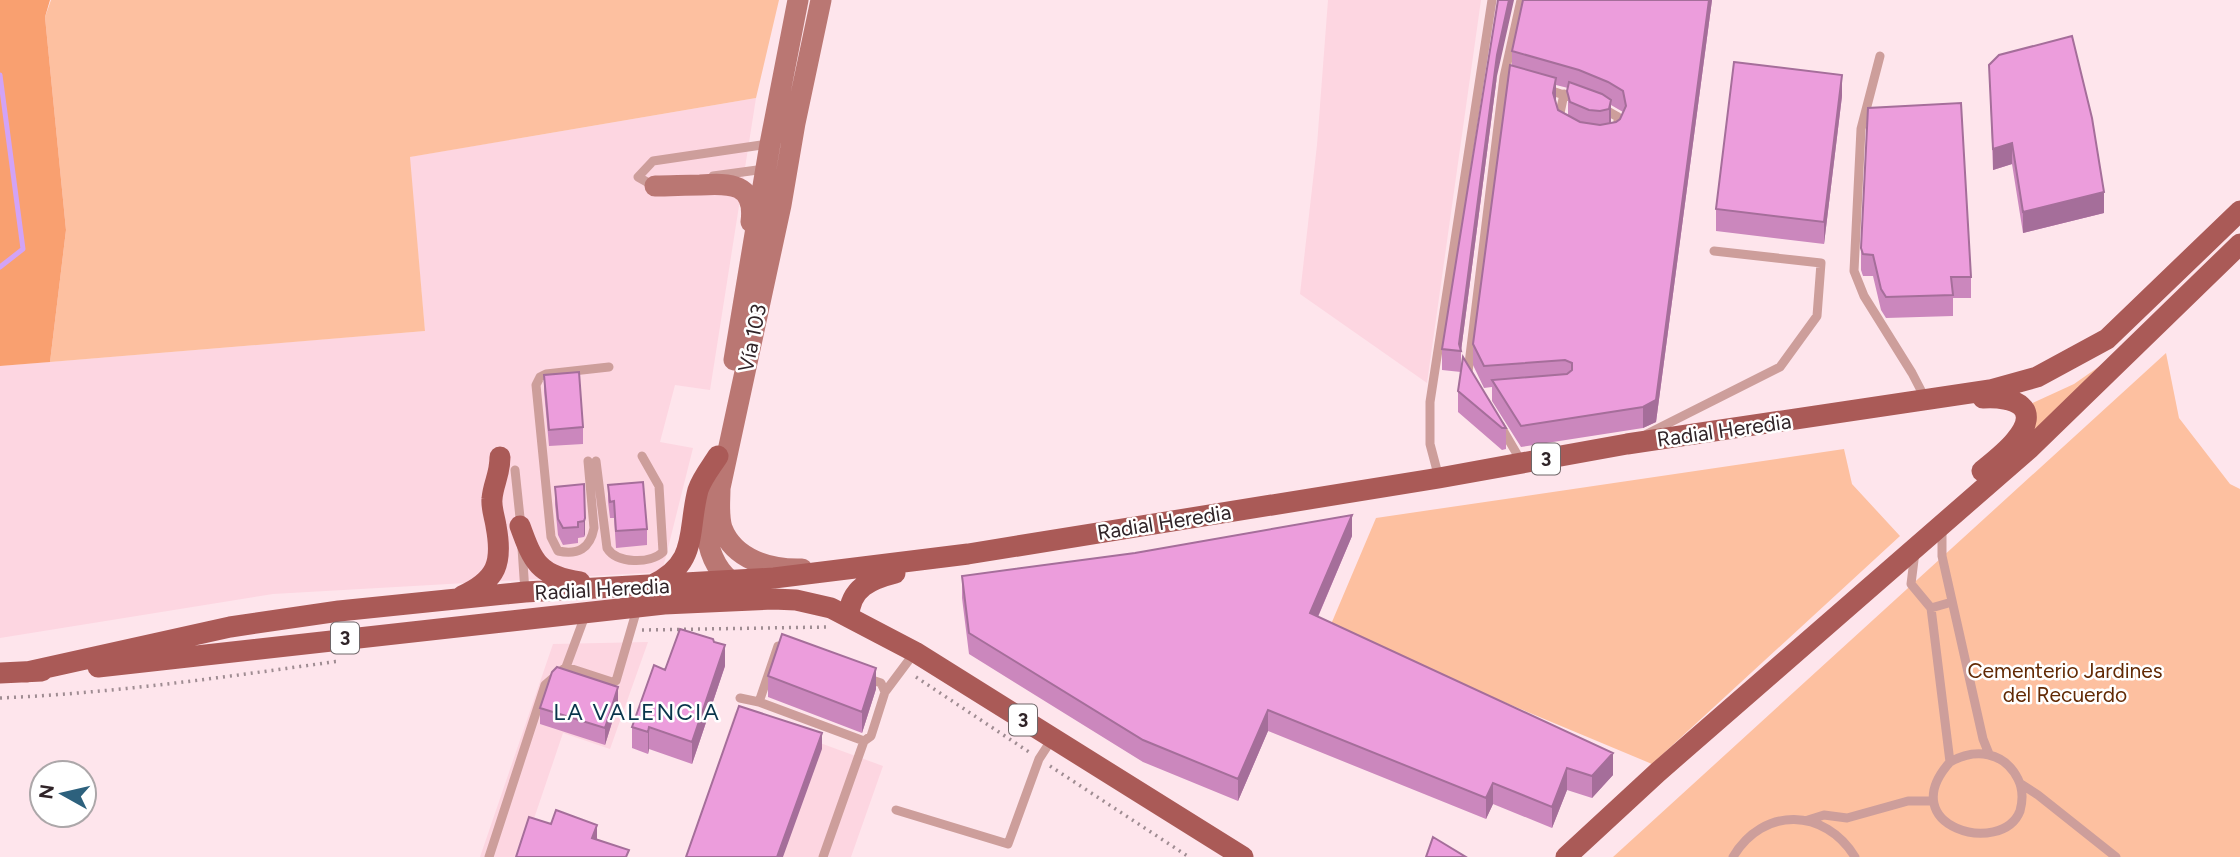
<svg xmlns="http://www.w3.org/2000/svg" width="2240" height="857" viewBox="0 0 2240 857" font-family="Figtree,sans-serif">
	<rect width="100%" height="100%" fill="#fee5ec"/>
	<path fill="#fdd6e1" d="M 1328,0 L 1481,0 L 1427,383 L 1300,294 L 1317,145 Z
		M 756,98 L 710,390 L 675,385 L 660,442 L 693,448 L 662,572 L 273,594 L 0,638 L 0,366 L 425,331 L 409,157 Z
		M 648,642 L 610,749 L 563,733 L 521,857 L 480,857 L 553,644 Z
		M 735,712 L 883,766 L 851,857 L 687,857 Z"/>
	<path fill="#fdc0a0" d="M 51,0 L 779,0 L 756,98 L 410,157 L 425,331 L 50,362 L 66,230 L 45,17 Z
		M 2130,345 L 2032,444 L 2024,407 L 2074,384 Z
		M 2166,353 L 2179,418 L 2230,484 L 2240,489 L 2240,857 L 1613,857 Z
		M 1844,449 L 1852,484 L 1900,536 L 1652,764 L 1329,629 L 1376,518 Z"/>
	<path fill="#f9a070" d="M 0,0 L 50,0 L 45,17 L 66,230 L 50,362 L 0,366 Z"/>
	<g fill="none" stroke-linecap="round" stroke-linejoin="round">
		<path stroke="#d2a3f6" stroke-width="5" d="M 0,75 L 23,249 L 0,267"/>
		<path stroke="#9f8c92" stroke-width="3.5" stroke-dasharray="2 5" stroke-linecap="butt" d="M 642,630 L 827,627
			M 916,677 L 1029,752
			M 0,698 C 114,693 226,677 339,661
			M 1050,766 L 1189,857"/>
		<path stroke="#cd9e9b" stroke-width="9" d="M 1880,56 L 1861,129 L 1854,271 L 1864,296 L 1912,373 L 1926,400
			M 1546,89 L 1576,99
			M 1602,108 L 1618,117 L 1618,130
			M 1563,123 L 1560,113 L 1564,94
			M 713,176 L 765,169
			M 654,186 L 638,177 L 653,161 L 768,144
			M 1468,372 L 1504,77 L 1521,0
			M 1500,425 L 1521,461
			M 1647,434 L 1780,367 L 1817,316 L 1821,263 L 1714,251
			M 588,461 L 594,528 C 590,549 578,555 558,551 L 551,537 L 536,385 L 540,377 L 546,374 L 609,367
			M 596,461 L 607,548 C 617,564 650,564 663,552 L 659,486 L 642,456
			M 515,470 L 521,527
			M 1439,478 L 1430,444 L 1430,402 L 1492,0
			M 1942,527 L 1942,556 L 1983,739 L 1989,754
			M 522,548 L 525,592
			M 1915,552 L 1911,584 L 1931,608 L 1950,762 C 1892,827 2002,857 2020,811 C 2023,800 2023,789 2018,779 C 2004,751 1975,748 1950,762
			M 1931,608 L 1952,602
			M 787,649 L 778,646 L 759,702 L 864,741
			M 566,667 L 612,682 L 616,681 L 637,609
			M 866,678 L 881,683 L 885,692
			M 740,698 L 759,702
			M 2021,784 L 2038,795 L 2116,857
			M 896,810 L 1008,844 L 1039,759 L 1052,739
			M 1808,820 L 1824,815 L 1847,818 L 1908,801 L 1933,801
			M 489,857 L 545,685 L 566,667 L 586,613
			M 823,857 L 864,741 L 871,736 L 885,692 L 915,652
			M 1733,857 C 1763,806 1825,808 1855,857"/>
		<path stroke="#ba7773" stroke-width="21" d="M 655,186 C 670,186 685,185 700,185 C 730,183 756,183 751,222
			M 734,360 L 770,144 L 798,0
			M 710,487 C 702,524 704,568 741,588
			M 802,569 C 771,570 734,560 722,528 C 718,515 720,501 720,488 L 781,205 L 795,123 L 821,0"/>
		<path stroke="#aa5a57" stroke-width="21" d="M 1982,471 C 1993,462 2006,452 2015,441 C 2043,407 2014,396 1983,398
			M 520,526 C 533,562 539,576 580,582
			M 652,585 C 699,563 687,532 698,490 C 702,478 711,467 718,456
			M 462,596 C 497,580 503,563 496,526 C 495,518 491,508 492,499 C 493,484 500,475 500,457
			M 849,616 C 850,588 871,579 895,573
			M 98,667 L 664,604 L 773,599 L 796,600 L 831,608 L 915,652 L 1243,857
			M 27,672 L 230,627 L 339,611 L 525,592 L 774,578 L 968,554 L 1439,478 L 1627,444 L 1990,390 L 2037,377 L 2107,339 L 2240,211
			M 0,673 L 42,671
			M 1566,857 L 1658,772 L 2030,448 L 2240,244"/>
	</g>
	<path fill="#cb87bd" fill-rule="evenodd" d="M 1712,0 L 1656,422 L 1643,428 L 1521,447 L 1492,401 L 1492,387 L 1484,388 L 1473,365 L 1473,344 L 1512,66 L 1512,51 ZM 1556,85 L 1568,88 L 1568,116 L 1558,110 L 1555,101 ZM 1611,105 L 1623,112 L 1620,119 L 1616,122 L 1611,123 Z
		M 1989,65 L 2104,213 L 2023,233 L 2012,164 L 1993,170 Z
		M 1497,76 L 1461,351 L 1461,372 L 1442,370 L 1442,349 Z
		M 1842,96 L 1824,244 L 1716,231 L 1716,209 Z
		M 1861,248 L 1971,277 L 1971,298 L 1953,298 L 1953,316 L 1886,318 L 1881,310 L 1873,276 L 1863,276 L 1861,270 Z
		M 544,375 L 583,427 L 583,444 L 549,446 L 544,391 Z
		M 1458,391 L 1506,428 L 1506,449 L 1502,450 L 1458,412 Z
		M 584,484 L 585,534 L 584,537 L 578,538 L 578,543 L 563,545 L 558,535 L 555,504 L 555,487 Z
		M 608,485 L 647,529 L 647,545 L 616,548 L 614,518 L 610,518 L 608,501 Z
		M 1352,536 L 1318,617 L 1613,775 L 1592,798 L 1567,790 L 1552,828 L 1493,804 L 1486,819 L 1268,731 L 1238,801 L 1143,762 L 969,654 L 962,598 L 962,576 Z
		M 725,666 L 692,764 L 649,749 L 648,754 L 632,748 L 632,727 L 665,670 Z
		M 768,676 L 876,689 L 862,733 L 768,697 Z
		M 618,703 L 605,745 L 540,724 L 540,708 Z"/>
	<path fill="#a56e9a" d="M 1509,0 L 1514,0 L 1497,76 L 1461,351 L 1459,344 L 1497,55 Z
		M 1709,0 L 1712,0 L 1656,422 L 1643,428 L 1643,407 Z
		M 1842,75 L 1842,96 L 1824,244 L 1824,222 Z
		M 1556,78 L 1556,99 L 1553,114 L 1553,93 Z
		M 1611,100 L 1611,121 L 1609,131 L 1609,109 Z
		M 2012,143 L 2012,164 L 1993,170 L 1993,149 Z
		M 2104,192 L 2104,213 L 2023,233 L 2023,212 Z
		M 1352,515 L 1352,536 L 1310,635 L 1310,613 Z
		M 585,518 L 585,534 L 584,537 L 584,521 Z
		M 725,645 L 725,666 L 692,764 L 692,742 Z
		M 876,668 L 876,689 L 862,733 L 862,712 Z
		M 618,687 L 618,703 L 605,745 L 605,728 Z
		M 1268,710 L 1268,731 L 1238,801 L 1238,779 Z
		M 649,727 L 649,749 L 648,754 L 648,732 Z
		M 822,733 L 822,749 L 783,857 L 777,857 Z
		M 1613,753 L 1613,775 L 1592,798 L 1592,776 Z
		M 1567,768 L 1567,790 L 1552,828 L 1552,807 Z
		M 1493,783 L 1493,804 L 1486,819 L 1486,798 Z
		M 597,825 L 597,841 L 592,838 Z"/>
	<path fill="#ec9ddc" stroke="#a56e9a" stroke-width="2" d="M 1498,0 L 1509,0 L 1497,55 L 1459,344 L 1461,351 L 1442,349 Z
		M 1523,0 L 1709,0 L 1656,400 L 1643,407 L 1521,426 L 1492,380 L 1567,374 L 1572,370 L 1572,363 L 1565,360 L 1484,366 L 1473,344 L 1510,65 L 1556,78 L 1553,93 L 1558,110 L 1580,122 L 1600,125 L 1616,122 L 1620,119 L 1626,106 L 1623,91 L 1608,82 L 1579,70 L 1512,51 Z
		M 2072,36 L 2092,118 L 2104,192 L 2023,212 L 2012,143 L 1993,149 L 1989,65 L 1999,55 Z
		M 1734,62 L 1842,75 L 1824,222 L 1716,209 Z
		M 1569,82 L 1602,94 L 1611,100 L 1609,109 L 1600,111 L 1589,110 L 1570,102 L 1567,91 Z
		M 1961,103 L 1971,277 L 1951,277 L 1953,295 L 1886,297 L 1881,289 L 1873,255 L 1863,254 L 1861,248 L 1868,108 Z
		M 1463,357 L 1506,428 L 1502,428 L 1458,391 Z
		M 579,372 L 583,427 L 549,430 L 544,375 Z
		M 643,482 L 647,529 L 616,531 L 614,501 L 610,502 L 608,485 Z
		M 584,484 L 585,518 L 584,521 L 578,522 L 578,527 L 563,528 L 558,519 L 555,487 Z
		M 1352,515 L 1310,613 L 1613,753 L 1592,776 L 1567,768 L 1552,807 L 1493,783 L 1486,798 L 1268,710 L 1238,779 L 1143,740 L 969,633 L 962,576 L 1135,553 Z
		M 680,629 L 713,639 L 714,642 L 725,645 L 692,742 L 649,727 L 648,732 L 632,727 L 654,665 L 665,670 Z
		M 782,634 L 876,668 L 862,712 L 768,676 Z
		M 557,667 L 618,687 L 605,728 L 540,708 L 552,672 Z
		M 739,706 L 822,733 L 777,857 L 686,857 Z
		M 556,810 L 597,825 L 592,838 L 629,850 L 626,857 L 516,857 L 529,817 L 551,824 Z
		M 1433,837 L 1466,857 L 1426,857 Z"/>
	<g text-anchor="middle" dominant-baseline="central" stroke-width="5" stroke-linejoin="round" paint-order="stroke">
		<g fill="#fff" stroke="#6e6668" stroke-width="2">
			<rect x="1532" y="443.5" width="28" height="31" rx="5"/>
			<rect x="331" y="622.5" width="28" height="31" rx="5"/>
			<rect x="1009" y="704.5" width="28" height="31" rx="5"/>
		</g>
		<g font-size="19" font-weight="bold" fill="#302428">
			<text x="1546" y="459">3</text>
			<text x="345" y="638">3</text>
			<text x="1023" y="720">3</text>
		</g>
		<g font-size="21" fill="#302428" stroke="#fff">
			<text transform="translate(752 338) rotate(-78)">Vía 103</text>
			<text transform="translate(1724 430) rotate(-8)">Radial Heredia</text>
			<text transform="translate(1164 522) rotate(-9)">Radial Heredia</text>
			<text transform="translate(602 589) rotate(-3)">Radial Heredia</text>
		</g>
		<g font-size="21" fill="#622a05" stroke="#fff">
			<text x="2065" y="670">Cementerio Jardines<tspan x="2065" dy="24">del Recuerdo</tspan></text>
		</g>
		<g font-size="23" letter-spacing="2" fill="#0a364c" stroke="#fff">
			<text x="637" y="712">LA VALENCIA</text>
		</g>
	</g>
	<g transform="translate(63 794) rotate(278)"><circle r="33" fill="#ffffff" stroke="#aca7a9" stroke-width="2"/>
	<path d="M0-5L12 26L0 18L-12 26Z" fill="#2d617d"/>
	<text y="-10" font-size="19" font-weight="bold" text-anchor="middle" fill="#302428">N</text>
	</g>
</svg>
